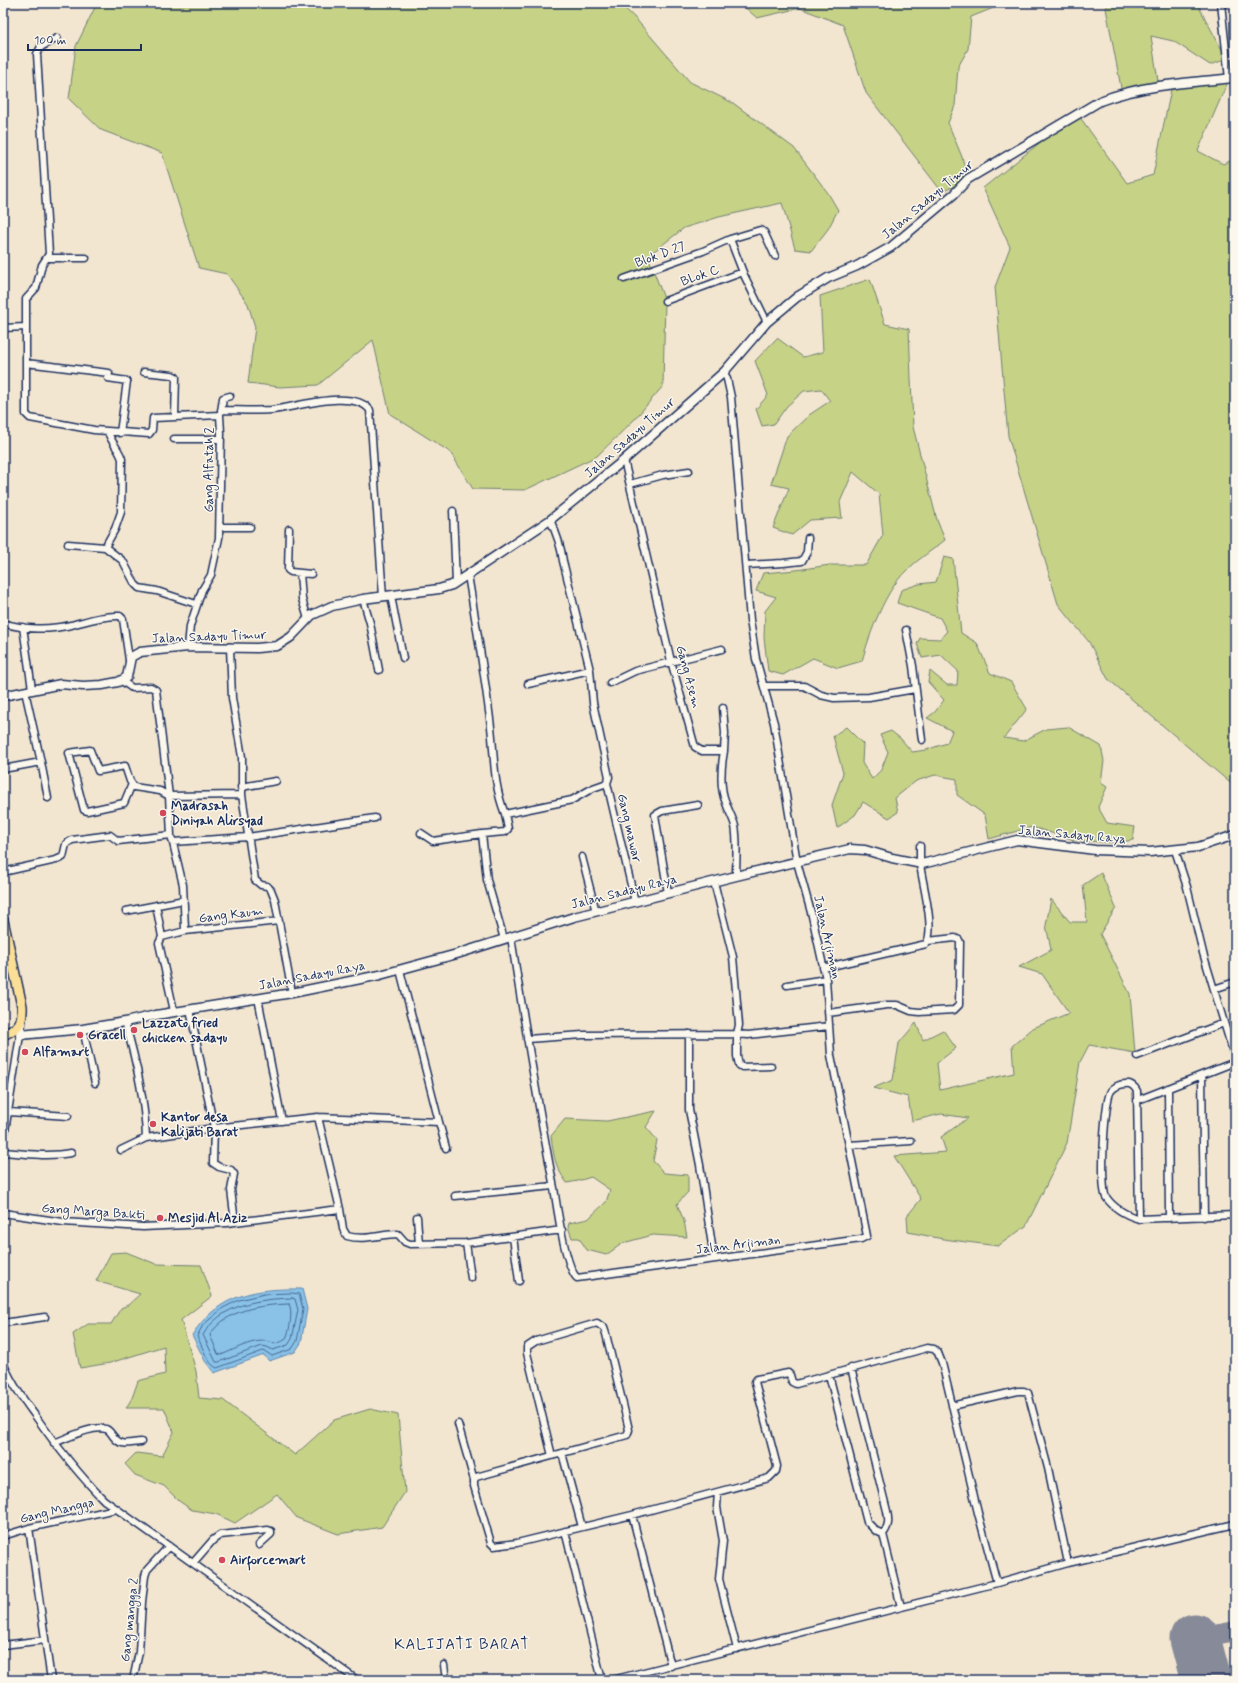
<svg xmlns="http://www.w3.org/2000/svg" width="1238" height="1683" viewBox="0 0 1238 1683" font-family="Mynerve,sans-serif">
	<rect width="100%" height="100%" fill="#f3e6d1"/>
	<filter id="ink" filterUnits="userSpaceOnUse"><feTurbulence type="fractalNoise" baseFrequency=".025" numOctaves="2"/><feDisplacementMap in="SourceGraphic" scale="8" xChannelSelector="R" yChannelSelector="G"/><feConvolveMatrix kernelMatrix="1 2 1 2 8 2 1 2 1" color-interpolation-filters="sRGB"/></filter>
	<g filter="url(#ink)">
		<path fill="#c6d286" stroke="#708072" d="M 97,3 L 619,3 L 635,18 L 690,82 L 733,103 L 794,148 L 828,193 L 838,210 L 828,229 L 811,251 L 795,249 L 782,203 L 719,217 L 684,228 L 648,256 L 665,301 L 663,386 L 634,420 L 597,456 L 525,490 L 473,489 L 450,452 L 390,414 L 373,340 L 318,385 L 280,387 L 248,383 L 255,327 L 248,304 L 227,274 L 199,268 L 162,153 L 101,130 L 69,99 L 76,46 Z
			M 740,3 L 1006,3 L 971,17 L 968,49 L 958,67 L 955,106 L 948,123 L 962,157 L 968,179 L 942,192 L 866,93 L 843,25 L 800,8 L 757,18 Z
			M 1105,3 L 1199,3 L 1200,9 L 1227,59 L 1210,65 L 1173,41 L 1151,36 L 1159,87 L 1122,93 Z
			M 1229,79 L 1198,151 L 1223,164 L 1235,159 L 1235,787 L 1108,679 L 1089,642 L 1058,604 L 1008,436 L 995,287 L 1010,247 L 983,188 L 1077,113 L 1127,183 L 1153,175 L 1172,85 Z
			M 870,279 L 885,324 L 909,329 L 913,427 L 937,520 L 945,540 C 933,550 918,559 906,571 C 885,591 870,633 862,661 L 838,668 L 813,658 L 783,675 L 768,671 L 764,638 L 765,611 L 776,597 L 756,591 L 763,573 L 796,570 L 830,565 L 866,565 L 883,535 L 879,494 L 853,472 L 840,502 L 842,518 L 810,520 L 792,535 L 773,528 L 789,488 L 771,484 L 787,436 L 809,415 L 830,401 L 821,389 L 804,391 L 787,406 L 774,424 L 762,426 L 756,409 L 768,395 L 755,361 L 777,338 L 803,357 L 823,352 L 820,296 Z
			M 944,557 L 953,559 L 961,633 L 977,643 L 990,673 L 1011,682 L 1027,709 L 1004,738 L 1023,741 L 1046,729 L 1068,727 L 1101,746 L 1104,761 L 1101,783 L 1107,787 L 1098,807 L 1107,823 L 1135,827 L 1133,840 L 1116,843 L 1074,840 L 1032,827 L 989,839 L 985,815 L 957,795 L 957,779 L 935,775 L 916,781 L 895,798 L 898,812 L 889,818 L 863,802 L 855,815 L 837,828 L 832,805 L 843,773 L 833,736 L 846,727 L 863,744 L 862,763 L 872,779 L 881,770 L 888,752 L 880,735 L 891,731 L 901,739 L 912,752 L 926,750 L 947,743 L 952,731 L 927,718 L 935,712 L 944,700 L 928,682 L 930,671 L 947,685 L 957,685 L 958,671 L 941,655 L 922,658 L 917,644 L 920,638 L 940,639 L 947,631 L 940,618 L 897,603 L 901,590 L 919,584 L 936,582 Z
			M 1101,873 L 1116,908 L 1100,934 L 1130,994 L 1135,1053 L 1089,1045 L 1080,1062 L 1067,1143 L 1026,1226 L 998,1246 L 943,1239 L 908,1232 L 907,1216 L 921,1199 L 894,1156 L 946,1152 L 941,1137 L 968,1118 L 941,1114 L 912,1121 L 908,1097 L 873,1088 L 893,1080 L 899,1043 L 916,1023 L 923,1040 L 943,1030 L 956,1048 L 937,1063 L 940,1090 L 1014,1073 L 1012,1046 L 1033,1028 L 1069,1013 L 1042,974 L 1019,967 L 1051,950 L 1046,925 L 1051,899 L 1070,922 L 1087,922 L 1083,885 Z
			M 656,1111 L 646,1127 L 657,1140 L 653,1161 L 664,1173 L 688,1175 L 688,1192 L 677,1204 L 684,1221 L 687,1237 L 653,1235 L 623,1243 L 606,1255 L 587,1250 L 579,1238 L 572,1238 L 568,1227 L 569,1223 L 588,1219 L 606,1202 L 610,1190 L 591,1177 L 578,1181 L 567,1183 C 554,1165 554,1157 551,1136 L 565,1119 L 607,1121 Z
			M 126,1252 L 156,1264 L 201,1265 L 212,1296 L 181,1320 L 196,1371 L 199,1398 L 223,1400 L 295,1455 L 334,1420 L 370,1409 L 398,1415 L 405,1492 L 382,1527 L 338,1534 L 297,1518 L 277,1494 L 235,1523 L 216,1514 L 192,1510 L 179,1501 L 164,1486 L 135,1475 L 125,1464 L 136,1453 L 162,1456 L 174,1432 L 164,1408 L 126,1408 L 132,1398 L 138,1381 L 165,1374 L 164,1346 L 110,1363 L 80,1368 L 73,1334 L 88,1324 L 111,1324 L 121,1308 L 128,1305 L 140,1294 L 96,1281 L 111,1253 Z"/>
		<path fill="#89c1e7" stroke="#5d87b0" d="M 302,1289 L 307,1309 L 301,1343 L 295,1352 L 269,1361 L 264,1355 L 214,1373 L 205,1361 L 192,1335 C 219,1294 256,1288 302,1289 Z"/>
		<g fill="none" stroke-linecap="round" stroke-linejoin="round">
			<path stroke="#476995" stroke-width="1" d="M 292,1293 L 299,1294 L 303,1309 L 297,1341 L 292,1349 L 272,1356 L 266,1352 L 263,1351 L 217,1368 C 207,1364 202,1345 197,1336 L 203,1325 L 223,1308 L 239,1300 L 264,1294 Z
				M 292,1298 L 295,1299 L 298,1310 L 292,1339 L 288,1345 L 273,1350 L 267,1347 L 262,1346 L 219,1362 L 216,1362 L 203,1335 C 221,1304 259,1299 292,1298 Z
				M 289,1304 C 293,1309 290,1332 286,1338 C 284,1342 279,1342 275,1344 C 258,1335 237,1349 221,1355 L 218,1354 L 210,1335 C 226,1309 261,1305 289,1304 Z"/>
			<path stroke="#878a98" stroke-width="20" d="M 1195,1639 L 1235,1631"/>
			<path stroke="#878a98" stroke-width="51" d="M 1195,1639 L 1206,1680"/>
			<g stroke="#1b2f5e" stroke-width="9">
				<path id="street" d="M 1221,3 L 1229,79
					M 48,258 L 86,258
					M 624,279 L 703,251 L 730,239
					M 665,301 L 743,272
					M 767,322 L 744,275 L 730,239 L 760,230 L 764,232 L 775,256
					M 26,327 L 26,299 L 36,288 L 42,265 L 49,254 L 37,54 L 41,47 L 57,38
					M 3,328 L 26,327 L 26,414 L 30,418 L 94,430 L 149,434 L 152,430 L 153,418 L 220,415 L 221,433 L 219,538 L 211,575 L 202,590 L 190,626 L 188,647
					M 26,363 L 109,373 L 108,378 L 127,381 L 120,433
					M 144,372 L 172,375 L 176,377 L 175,417
					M 221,410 C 238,410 255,411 271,410 C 294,408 353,388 370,410 L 383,597
					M 221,412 L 223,398 L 230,396
					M 174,439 L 221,439
					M 624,460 L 671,661 L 695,747 L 702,751 L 724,751 C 721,768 719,787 726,803 C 729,812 733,818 735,826 C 738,842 736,860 736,876
					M 630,484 L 663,475 L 689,471
					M 453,511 L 456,583
					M 220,527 L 250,527
					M 289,529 L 288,570 L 291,572 L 311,574
					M 68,544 L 105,547 L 123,561 L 135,584 L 139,588 L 157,591 L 196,604
					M 105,547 L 115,529 L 121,512 L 122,459 C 119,449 111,442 108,432
					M 746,565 L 783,563 L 802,561 L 807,552 L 808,538
					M 300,573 L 302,599 L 308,619
					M 468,575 C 476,623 484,671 490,719 C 495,754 492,781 505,814 L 572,800 L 593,788 L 607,783 L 609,777 L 593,703 L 590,670 L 563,561 C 561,546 557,534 550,520
					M 391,596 L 403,658
					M 363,599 L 370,623 L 379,670
					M 3,623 C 24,630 50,630 71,625 C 87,621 104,615 120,616 L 123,619 L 129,660
					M 23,627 L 32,689
					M 906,630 L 913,666 L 922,740
					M 230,647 L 232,698 L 242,757 L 242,795 L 255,880 L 261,885 L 267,886 L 271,890 L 275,900 L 292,993
					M 122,681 L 132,688 L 151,687 L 156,690 L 169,796
					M 610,683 L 635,671 L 722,649
					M 528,684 L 590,670
					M 764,686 L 804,686 L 821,695 L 834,698 L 869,697 L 915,689
					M 723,708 L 725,733 L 724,751
					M 41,762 L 48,798
					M 3,769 L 41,762 L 25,691
					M 607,783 L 635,902
					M 132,784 L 124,803 L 87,811 L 84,810 L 69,753 L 90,750 L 98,771 L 125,766 L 130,781 L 134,787 L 160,791 L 169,796
					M 241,787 L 276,781
					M 421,833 L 433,841 L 482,834
					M 172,839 L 183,885 L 185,929 L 185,931 L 162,937 L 159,943 L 174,1011
					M 173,842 L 248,837 L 375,818
					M 1175,850 L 1187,887 L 1203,953 L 1235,1059
					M 582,857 L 596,912
					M 3,872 L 56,860 L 63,857 L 66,844 L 72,840 L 110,835 L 118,841 L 171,835 L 169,796 L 242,795
					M 668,893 L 655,815 L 662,811 L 698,805
					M 156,905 L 162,937
					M 126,911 L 184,900
					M 185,931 L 279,921
					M 511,937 C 524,1021 538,1105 554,1188 C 557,1207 565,1267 577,1278 L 861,1239 L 867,1236 L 831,1055 L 826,979 L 812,916 L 797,862 L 774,723 L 756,659 L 750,620 L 731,397 L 727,379 L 724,372
					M 504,939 L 487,880 L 482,834 L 505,832 L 508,829 L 505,814
					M 823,968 L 926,944 C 936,930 922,882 920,864 C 920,858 920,852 920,846
					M 400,970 L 439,1122
					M 787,985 L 826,979
					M 1214,989 L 1235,982
					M 258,998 L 282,1121
					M 828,1013 L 887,1005 L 897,1005 L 911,1011 L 919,1012 L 954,1010 L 959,1005 L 960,942 L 959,940 L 955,938 L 928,941
					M 125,1022 C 136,1060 145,1099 146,1138 L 214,1128 L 213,1163 L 219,1167 L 231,1170 L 234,1174 L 231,1190 L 235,1222
					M 83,1029 L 95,1083
					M 689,1034 L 689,1110 L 700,1165 L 714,1259
					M 527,1039 L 583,1035 L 737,1034 L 739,1025 L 733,957 L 714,882
					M 1137,1056 L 1224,1023
					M 771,1066 L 742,1067 L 739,1065 L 737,1056 L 737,1034 L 748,1035 L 829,1026
					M 1202,1075 L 1204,1217
					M 1168,1088 L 1169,1218
					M 1138,1100 L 1235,1062
					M 9,1112 L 68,1116
					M 318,1117 L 439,1122 L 446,1148
					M 3,1144 L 20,1035
					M 849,1145 L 911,1141
					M 121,1150 L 146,1138
					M 3,1152 C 26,1154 48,1157 71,1153
					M 455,1196 L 553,1186
					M 340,1209 L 343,1229 L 347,1236 C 365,1241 381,1234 398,1234 L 405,1242 L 410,1244 L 466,1243 L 562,1230
					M 3,1213 L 63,1222 L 143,1227 L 227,1223 L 340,1209 L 318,1117 L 214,1128 L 190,1009
					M 417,1217 L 419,1244
					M 1139,1219 L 1137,1091 C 1134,1086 1131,1083 1125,1084 C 1120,1084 1114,1087 1111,1091 C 1104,1101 1100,1187 1106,1197 C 1114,1209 1126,1215 1139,1219 L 1235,1215
					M 513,1237 L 519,1281
					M 466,1243 L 471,1278
					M 3,1323 L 45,1317
					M 3,1362 C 10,1381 22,1398 34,1414 C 55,1444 78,1474 104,1500 L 357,1680
					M 851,1368 L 887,1511 C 889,1521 889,1526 883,1534
					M 829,1375 L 867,1522 L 876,1531 L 883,1534
					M 952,1406 L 1018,1391 L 1024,1391 L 1028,1393 L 1048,1468 L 1068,1563
					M 458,1424 L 474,1480
					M 54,1443 C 68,1438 92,1425 106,1429 C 109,1430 111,1433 113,1436 C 121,1447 128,1443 141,1442
					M 562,1453 L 582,1527
					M 552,1456 L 527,1353 L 527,1347 L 536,1341 L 597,1323 L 604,1328 L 606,1334 L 627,1421 L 629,1430 L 627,1435 L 476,1477 L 474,1480 L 474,1486 L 491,1543 L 494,1546 L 517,1543 L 632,1515 L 769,1478 L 776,1471 L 777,1466 L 755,1382 L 757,1379 L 788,1373 L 790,1375 L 792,1382 L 796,1384 L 927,1348 L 934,1349 L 938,1353 L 942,1363 L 978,1513 L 997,1583
					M 718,1492 L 717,1507 L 723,1541 L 719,1579 L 737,1649
					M 632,1515 L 671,1666
					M 29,1528 L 51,1680
					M 565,1531 L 602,1680
					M 883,1534 L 901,1607
					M 3,1536 L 29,1528 L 116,1509
					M 193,1563 L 213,1540 L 220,1535 L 268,1530 L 271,1531 L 271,1534 L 259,1545
					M 3,1645 L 45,1640
					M 444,1665 L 446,1680
					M 133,1680 L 139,1652 L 142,1602 L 145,1576 L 147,1570 L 169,1546
					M 612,1680 L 997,1583 L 1068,1563 L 1235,1524"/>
			</g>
			<g stroke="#1b2f5e" stroke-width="11">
				<path id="secondary" d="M 3,696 L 61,684 L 83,686 L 102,685 L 118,682 L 127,677 L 131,657 L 140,652 L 149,651 L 188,647 L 257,648 L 277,646 L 291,637 L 312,615 L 332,606 L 363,599 L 439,589 L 452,585 L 550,520 L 624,460 L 724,372 L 767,322 L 797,297 L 828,278 L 857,266 L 891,247 L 954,194 L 968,179 L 1100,101 C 1141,85 1191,82 1235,78
					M 21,1023 L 20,1035 L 83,1029 L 125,1022 L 156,1015 L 292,993 L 380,975 L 457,954 L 574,917 L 736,876 L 850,849 L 865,850 L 892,858 L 922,864 L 1017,840 L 1095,850 L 1150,852 L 1198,847 L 1235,835"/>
			</g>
			<g stroke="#1b2f5e" stroke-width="12">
				<path id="primary" d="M 3,920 L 22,1006 C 23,1023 19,1028 3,1035"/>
			</g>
			<use href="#street" stroke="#fbf7ec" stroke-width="6"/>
			<use href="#secondary" stroke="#fbf7ec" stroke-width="8"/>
			<use href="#primary" stroke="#fbdf96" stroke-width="9"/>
		</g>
	</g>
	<g fill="#d1495b" stroke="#fbf7ec" stroke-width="1.5">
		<circle cx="163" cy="813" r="4"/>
		<circle cx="134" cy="1030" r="4"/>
		<circle cx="80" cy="1035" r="4"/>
		<circle cx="25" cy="1052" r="4"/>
		<circle cx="153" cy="1124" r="4"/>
		<circle cx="160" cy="1218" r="4"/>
		<circle cx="222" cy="1560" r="4"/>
	</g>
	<g text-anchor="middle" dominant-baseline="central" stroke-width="3" stroke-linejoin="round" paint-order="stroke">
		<g font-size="13" fill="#1b2f5e" stroke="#fbf7ec">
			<text transform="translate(928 200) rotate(-40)">Jalan Sadayu Timur</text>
			<text transform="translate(660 255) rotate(-20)">Blok D 27</text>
			<text transform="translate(700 276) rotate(-20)">BLok C</text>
			<text transform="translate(630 438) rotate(-41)">Jalan Sadayu Timur</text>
			<text transform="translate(209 470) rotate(-90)">Gang Alfatah 2</text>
			<text transform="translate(209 637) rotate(-2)">Jalan Sadayu Timur</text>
			<text transform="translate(688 677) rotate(75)">Gang Asem</text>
			<text transform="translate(629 828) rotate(77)">Gang mawar</text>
			<text transform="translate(1072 835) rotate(5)">Jalan Sadayu Raya</text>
			<text transform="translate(624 892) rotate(-14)">Jalan Sadayu Raya</text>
			<text transform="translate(231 915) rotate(-7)">Gang Kaum</text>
			<text transform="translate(827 937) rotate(77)">Jalan Arjiman</text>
			<text transform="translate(312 976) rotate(-11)">Jalan Sadayu Raya</text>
			<text transform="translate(93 1212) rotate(4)">Gang Marga Bakti</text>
			<text transform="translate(738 1245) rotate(-7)">Jalan Arjiman</text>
			<text transform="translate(57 1511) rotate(-13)">Gang Mangga</text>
			<text transform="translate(130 1620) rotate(-84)">Gang mangga 2</text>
		</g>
		<g font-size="13" font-weight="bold" fill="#1b2f5e" stroke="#fbf7ec" text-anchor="start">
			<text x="171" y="806">Madrasah<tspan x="171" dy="15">Diniyah Alirsyad</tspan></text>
			<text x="142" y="1023">Lazzato fried<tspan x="142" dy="15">chicken sadayu</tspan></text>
			<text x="88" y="1035">Gracell</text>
			<text x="33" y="1052">Alfamart</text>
			<text x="161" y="1117">Kantor desa<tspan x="161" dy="15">Kalijati Barat</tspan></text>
			<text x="168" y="1218">Mesjid Al Aziz</text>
			<text x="230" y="1560">Airforcemart</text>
		</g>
		<g font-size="15" letter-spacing="1" fill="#1b2f5e" stroke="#fbf7ec">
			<text x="462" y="1645">KALIJATI BARAT</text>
		</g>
	</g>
	<rect width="1238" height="1683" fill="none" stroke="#fbf7ec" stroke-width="16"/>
	<rect x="8" y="8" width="1222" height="1667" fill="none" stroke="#1b2f5e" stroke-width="1.5" filter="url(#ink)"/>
	<path d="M28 44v6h113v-6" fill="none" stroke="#1b2f5e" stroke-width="2"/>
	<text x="34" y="44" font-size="12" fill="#1b2f5e" stroke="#fbf7ec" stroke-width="3" paint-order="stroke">100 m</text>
</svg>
